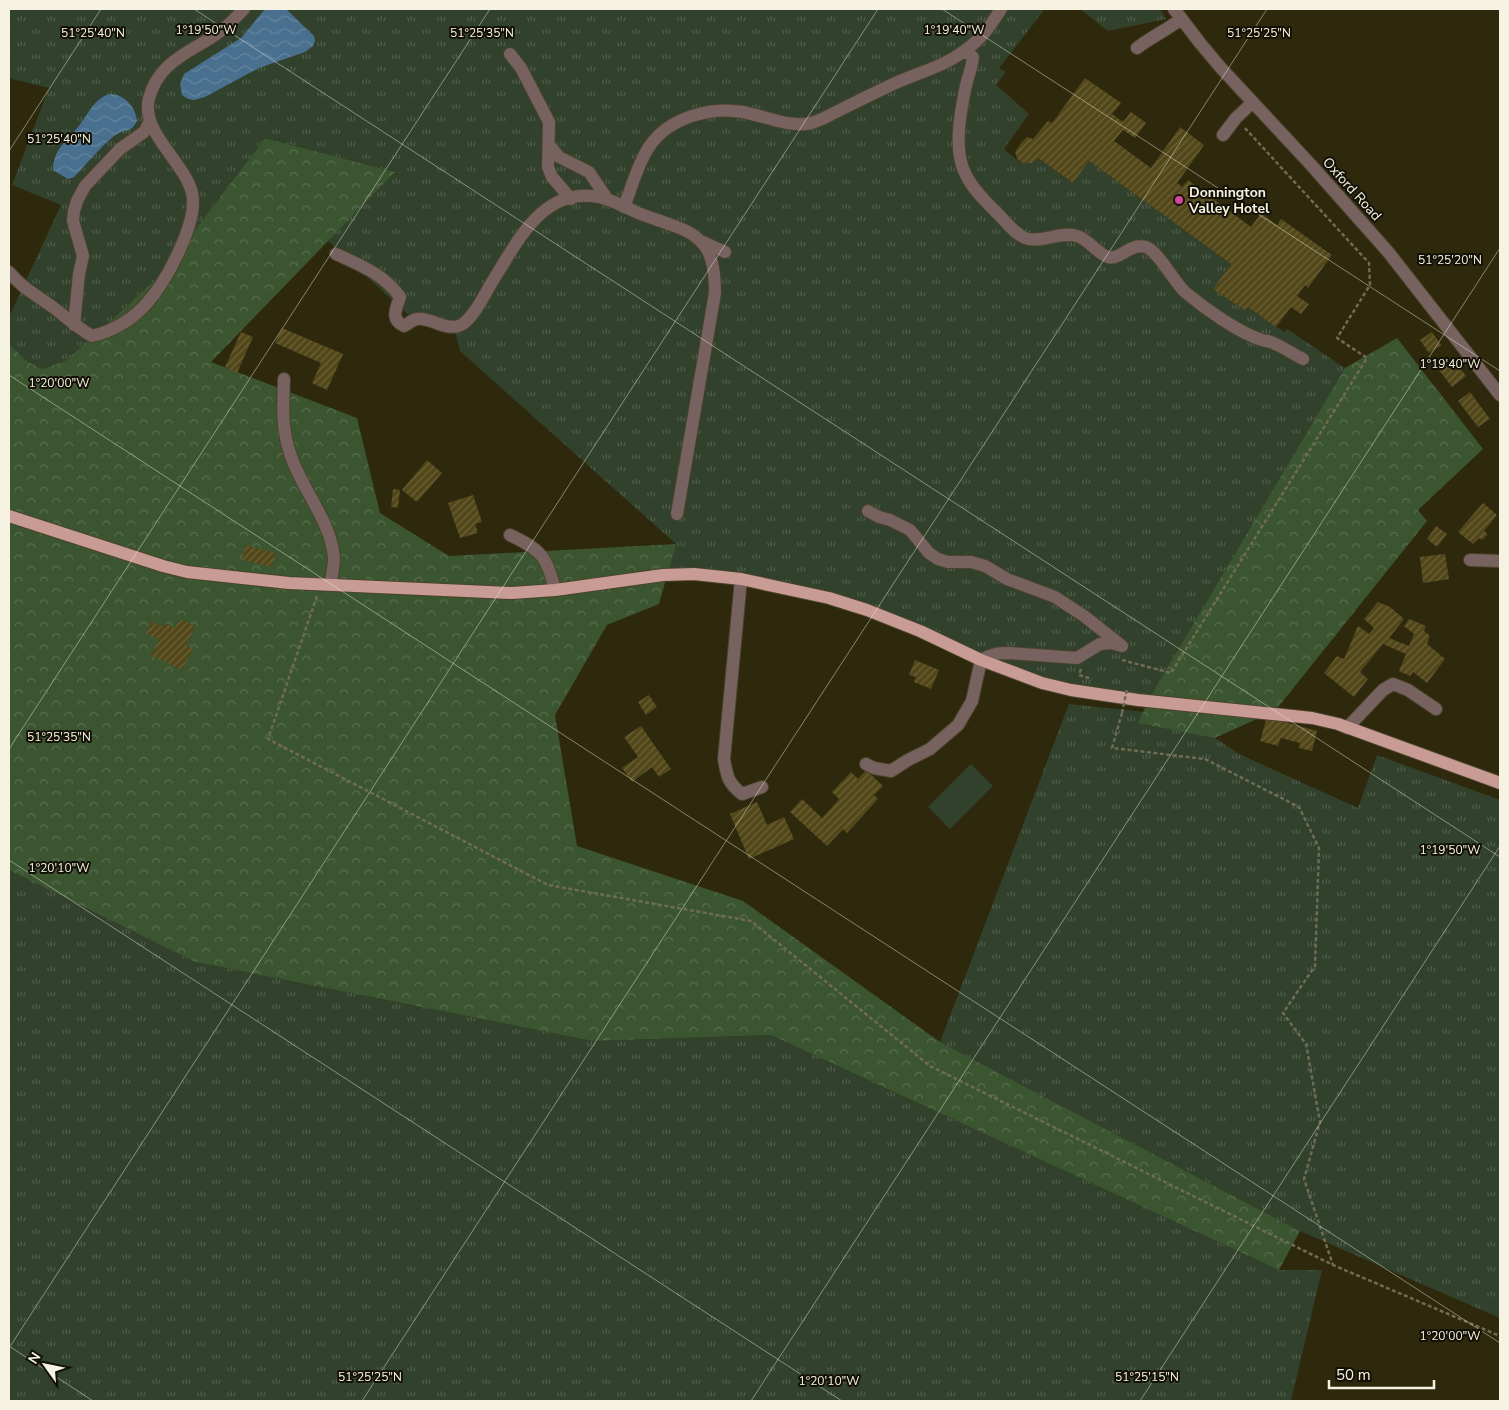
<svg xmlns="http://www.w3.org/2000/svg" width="1509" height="1410" viewBox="0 0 1509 1410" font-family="'Nunito Sans',sans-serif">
	<defs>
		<pattern id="grass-tufts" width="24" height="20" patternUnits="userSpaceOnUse" patternTransform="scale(1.25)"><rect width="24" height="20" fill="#31412c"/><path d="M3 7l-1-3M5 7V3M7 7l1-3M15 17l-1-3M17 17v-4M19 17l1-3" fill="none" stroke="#505d4a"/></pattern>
		<pattern id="forest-crowns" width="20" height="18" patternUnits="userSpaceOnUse" patternTransform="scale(1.25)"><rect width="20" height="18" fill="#3b5531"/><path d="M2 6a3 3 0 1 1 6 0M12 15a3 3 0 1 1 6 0" fill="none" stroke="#586e4f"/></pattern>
		<pattern id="water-waves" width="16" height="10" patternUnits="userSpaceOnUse" patternTransform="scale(1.25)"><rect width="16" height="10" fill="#49708e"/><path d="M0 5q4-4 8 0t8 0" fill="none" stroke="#64859e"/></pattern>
		<pattern id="building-hatch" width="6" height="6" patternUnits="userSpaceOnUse" patternTransform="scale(1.25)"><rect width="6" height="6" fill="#524719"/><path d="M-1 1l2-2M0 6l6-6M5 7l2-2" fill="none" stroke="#6c623a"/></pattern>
	</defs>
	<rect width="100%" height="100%" fill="#2e280d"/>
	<path fill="url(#grass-tufts)" d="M 9,9 L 1045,9 L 999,68 L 1006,72 L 996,85 L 1029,114 L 1004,149 C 1016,159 1023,169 1038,158 L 1073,183 L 1089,161 L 1231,264 L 1213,289 L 1244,310 L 1248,307 L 1284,332 L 1287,329 L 1345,368 L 1150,697 L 1071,690 L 920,631 L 781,588 L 663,575 L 676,544 L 460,351 L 454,327 L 416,322 L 328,241 L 395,172 L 265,138 L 162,273 L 124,309 L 65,361 L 42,369 L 27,361 L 9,344 L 9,317 L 61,205 L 12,185 L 49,88 L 12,79 L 9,76 Z
		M 1080,9 L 1160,9 L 1166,19 L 1108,31 Z
		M 1069,704 L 1248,723 L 1215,738 L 1239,754 L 1358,808 L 1377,755 L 1500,800 L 1500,1318 L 1300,1231 L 940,1042 Z
		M 9,870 L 195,962 L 593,1041 L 771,1035 L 1279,1270 L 1322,1270 L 1291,1401 L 9,1401 Z"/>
	<path fill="url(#forest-crowns)" d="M 265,138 L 395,172 L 211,362 L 357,418 L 380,513 L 449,556 L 676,544 L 659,604 L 607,625 L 555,715 L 577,846 L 743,901 L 940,1042 L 1300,1231 L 1279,1270 L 771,1035 L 593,1041 L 195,962 L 9,870 L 9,344 L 27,361 L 42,369 L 65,361 L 124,309 L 162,273 Z
		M 1397,338 L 1483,449 L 1418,510 L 1427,521 L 1275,711 L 1214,738 L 1138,723 L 1150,697 L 1345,368 Z"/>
	<path fill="#31412c" d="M 971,764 L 993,786 L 950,829 L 928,807 Z"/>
	<path fill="url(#water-waves)" d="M 265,9 L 286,9 L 314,36 L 315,41 L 313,46 L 305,52 L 259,68 L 205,97 L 194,100 L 188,99 L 182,95 L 180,84 L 184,74 L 241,38 Z
		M 110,94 C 124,94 136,107 137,121 C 131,132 129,129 119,133 C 110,136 83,168 74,177 L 68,179 L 53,170 C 53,149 67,141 78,127 C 88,115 94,98 110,94 Z"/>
	<path fill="url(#building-hatch)" d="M 1085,78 L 1121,103 L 1112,114 L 1123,122 L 1131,112 L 1146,123 L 1135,138 L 1123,130 L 1114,141 L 1151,168 L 1180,127 L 1204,145 L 1177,183 L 1182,187 L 1188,180 L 1251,227 L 1261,213 L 1277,225 L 1281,219 L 1332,255 L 1308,288 L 1305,285 L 1297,296 L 1309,304 L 1301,314 L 1291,307 L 1276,327 L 1248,307 L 1244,310 L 1213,289 L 1231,264 L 1089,161 L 1073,183 L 1038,158 L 1032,163 L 1023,163 L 1017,159 L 1015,152 L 1021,143 L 1027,137 L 1033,139 L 1048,121 L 1052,123 Z
		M 282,328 L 343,354 L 327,390 L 312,383 L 321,363 L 275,343 Z
		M 241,332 L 253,337 L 237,373 L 225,367 Z
		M 1432,332 L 1441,345 L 1429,353 L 1420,340 Z
		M 1453,359 L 1466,376 L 1452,387 L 1439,370 Z
		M 1470,392 L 1490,419 L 1478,427 L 1458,401 Z
		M 427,460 L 442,473 L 417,502 L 402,490 Z
		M 393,489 L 400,490 L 398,508 L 391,507 Z
		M 473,495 L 482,522 L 475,524 L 478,533 L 460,538 L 448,503 Z
		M 1483,503 L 1497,515 L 1484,531 L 1488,534 L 1482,540 L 1479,538 L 1473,544 L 1458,532 Z
		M 1436,526 L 1447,534 L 1437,547 L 1427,539 Z
		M 245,545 L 276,553 L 272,567 L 242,560 Z
		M 1445,554 L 1449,579 L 1423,583 L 1420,557 Z
		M 1378,602 L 1390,607 L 1404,619 L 1389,638 L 1409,646 L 1414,634 L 1404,626 L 1409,619 L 1426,626 L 1424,631 L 1430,636 L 1427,644 L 1445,659 L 1427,683 L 1413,672 L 1410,676 L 1399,671 L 1406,654 L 1383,644 L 1360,672 L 1368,679 L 1354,697 L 1324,673 L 1337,656 L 1344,659 L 1358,626 L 1369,634 L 1374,628 L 1364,619 Z
		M 180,619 L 195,626 L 186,645 L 193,649 L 182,670 L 151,655 L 159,640 L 146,634 L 152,621 L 163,627 L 165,623 L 175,628 Z
		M 915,660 L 939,670 L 931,689 L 914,682 L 916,677 L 909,675 Z
		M 649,695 L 657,707 L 646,715 L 638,702 Z
		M 1267,717 L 1317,731 L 1312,751 L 1299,748 L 1300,743 L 1281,738 L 1278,746 L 1260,741 Z
		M 641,726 L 671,769 L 659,777 L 652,767 L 632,782 L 622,768 L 638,757 L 624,737 Z
		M 866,770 L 883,786 L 874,795 L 878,799 L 847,833 L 843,829 L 827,846 L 790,812 L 802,799 L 822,818 L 839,799 L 832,792 L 851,772 L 858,779 Z
		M 757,802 L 767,825 L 784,817 L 794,839 L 749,859 L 730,814 Z"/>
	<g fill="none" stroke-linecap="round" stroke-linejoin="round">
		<g stroke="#4a442b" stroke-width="14">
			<path id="minor" d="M 1174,9 L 1200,43 L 1221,68 L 1312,166 L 1389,253 L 1500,395
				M 1137,48 C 1151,37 1167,30 1181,19
				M 965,51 L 973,57 C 972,68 967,79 965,90 C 960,115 953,151 966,175 C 972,188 984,200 994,210 C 1004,219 1013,233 1025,238 C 1039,244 1060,231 1077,236 C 1088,239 1098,254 1108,257 C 1119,261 1131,242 1146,247 C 1158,251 1174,282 1185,292 C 1204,308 1239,333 1262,340 C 1266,341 1269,341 1273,343 C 1283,347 1293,354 1303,359
				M 510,54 L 521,68 L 549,122 L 548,167 L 552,177 L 571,199
				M 1223,135 L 1236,118 L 1253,102
				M 550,146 L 559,157 L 589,172 L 608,200
				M 624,207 C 632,187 637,165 649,147 C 668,118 710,106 743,112 C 764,116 785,126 806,124 C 816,123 826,117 834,113 C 852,104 870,95 889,86 C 913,74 942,68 964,51 C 982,39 990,26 1001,9
				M 703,242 L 725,252
				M 336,254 C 360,265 385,275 400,297 C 396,309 390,319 404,326 C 408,324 412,320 417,319 C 431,317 447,332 461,325 C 473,319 485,294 492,282 C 517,243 542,186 599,197 C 613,200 625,207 638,213 C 651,218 664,222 677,227 C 710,239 715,260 715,293 L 677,514
				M 9,272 C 23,289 38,296 54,308 C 67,318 78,328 92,336 C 113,331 133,319 147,303 C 166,282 199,221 192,193 C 184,161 140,132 149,98 C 160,58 194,52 222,30 C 230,24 237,16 244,9
				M 74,325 L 79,274 L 83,256 L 73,221 L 74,211 L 77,201 L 85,186 L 120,149 L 144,132 L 150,121
				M 284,379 C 283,408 281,430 292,459 C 304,492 331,522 334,558 C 334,567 331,577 331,585
				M 868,511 L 879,517 L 890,520 L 910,530 L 929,553 L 938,559 L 948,562 L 971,562 L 985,566 L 1007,579 L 1055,597 L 1084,616 L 1122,646
				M 510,535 C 541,550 547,556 555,590
				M 1470,560 L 1500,561
				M 741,579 L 724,759 C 727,777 728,783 742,794 L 762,787
				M 1347,728 L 1383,690 L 1393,684 L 1408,690 L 1436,709
				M 866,764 L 874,768 L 891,771 L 908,760 L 930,749 L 958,725 L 972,701 L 981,660 C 990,654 998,653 1009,653 L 1077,658 L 1100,644 L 1111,643 L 1122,646"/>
		</g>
		<g stroke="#4a442b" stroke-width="14">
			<path id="major" d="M 9,516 L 163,566 L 187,572 L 289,583 L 512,593 L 555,590 L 663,575 L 694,574 L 741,579 L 829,598 L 867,610 L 920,631 L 981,660 L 1042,683 L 1071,690 L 1138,700 L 1312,718 L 1338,724 L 1500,783"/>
		</g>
		<path stroke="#706b53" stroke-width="2.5" stroke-dasharray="4 2.5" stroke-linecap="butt" d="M 317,596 L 268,739 L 548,885 L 751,921 L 930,1066 L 1333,1265 L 1500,1336
			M 1122,660 L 1171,673 L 1367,358 L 1337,338 L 1370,285 L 1369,263 L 1244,127
			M 1081,669 L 1079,675 L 1092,679
			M 1122,713 L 1112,748 L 1205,759 L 1299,807 L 1319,848 L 1315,966 L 1283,1013 L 1306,1044 L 1320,1122 L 1304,1179 L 1333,1265"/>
		<use href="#minor" stroke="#78625f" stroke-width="12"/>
		<use href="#major" stroke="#c89b95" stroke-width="12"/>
		<path stroke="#706b53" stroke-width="2.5" stroke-dasharray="4 2.5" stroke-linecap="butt" d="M 1122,713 L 1127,689"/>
	</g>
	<path fill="none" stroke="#f7f3e3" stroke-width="1" stroke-opacity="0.45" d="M 194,9 L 1500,857M 942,9 L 1500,371M 9,151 L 101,9M 9,375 L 1500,1343M 9,749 L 490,9M 9,860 L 842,1401M 9,1346 L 93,1401M 9,1348 L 878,9M 362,1401 L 1267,9M 751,1401 L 1500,248M 1140,1401 L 1500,846"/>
	<circle fill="#d1479c" stroke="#131106" stroke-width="2" cx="1179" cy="200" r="5"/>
	<g text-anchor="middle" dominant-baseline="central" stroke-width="4" stroke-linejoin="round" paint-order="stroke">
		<g font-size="14" fill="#f7f3e3" stroke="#131106">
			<text transform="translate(1352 189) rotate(48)">Oxford Road</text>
		</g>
		<g font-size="14" font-weight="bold" fill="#f7f3e3" stroke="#131106" text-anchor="start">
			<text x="1189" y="192">Donnington<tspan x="1189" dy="16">Valley Hotel</tspan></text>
		</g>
	</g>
	<g font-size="12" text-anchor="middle" fill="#f7f3e3" stroke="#131106" stroke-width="4" stroke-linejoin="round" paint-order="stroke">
		<text x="206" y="34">1°19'50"W</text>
		<text x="954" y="34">1°19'40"W</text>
		<text x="93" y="37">51°25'40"N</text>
		<text x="482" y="37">51°25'35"N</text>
		<text x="1259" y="37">51°25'25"N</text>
		<text x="59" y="143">51°25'40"N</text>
		<text x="1450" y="264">51°25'20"N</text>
		<text x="1450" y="368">1°19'40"W</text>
		<text x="59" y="387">1°20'00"W</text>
		<text x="59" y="741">51°25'35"N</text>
		<text x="1450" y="854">1°19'50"W</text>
		<text x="59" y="872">1°20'10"W</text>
		<text x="1450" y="1340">1°20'00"W</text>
		<text x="370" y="1381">51°25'25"N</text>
		<text x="1147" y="1381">51°25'15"N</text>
		<text x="829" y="1385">1°20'10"W</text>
	</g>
	<rect width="1509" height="1410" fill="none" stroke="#f7f3e3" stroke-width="20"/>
	<g transform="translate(45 1365) rotate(303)" stroke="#131106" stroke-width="4" paint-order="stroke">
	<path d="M0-4L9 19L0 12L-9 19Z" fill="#f7f3e3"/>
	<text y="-8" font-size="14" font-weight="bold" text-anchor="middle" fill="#f7f3e3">N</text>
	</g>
	<path d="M1329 1380v8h105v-8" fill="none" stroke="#f7f3e3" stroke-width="2.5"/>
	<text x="1336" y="1380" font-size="15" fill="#f7f3e3" stroke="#131106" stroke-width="4" paint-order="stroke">50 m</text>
</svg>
